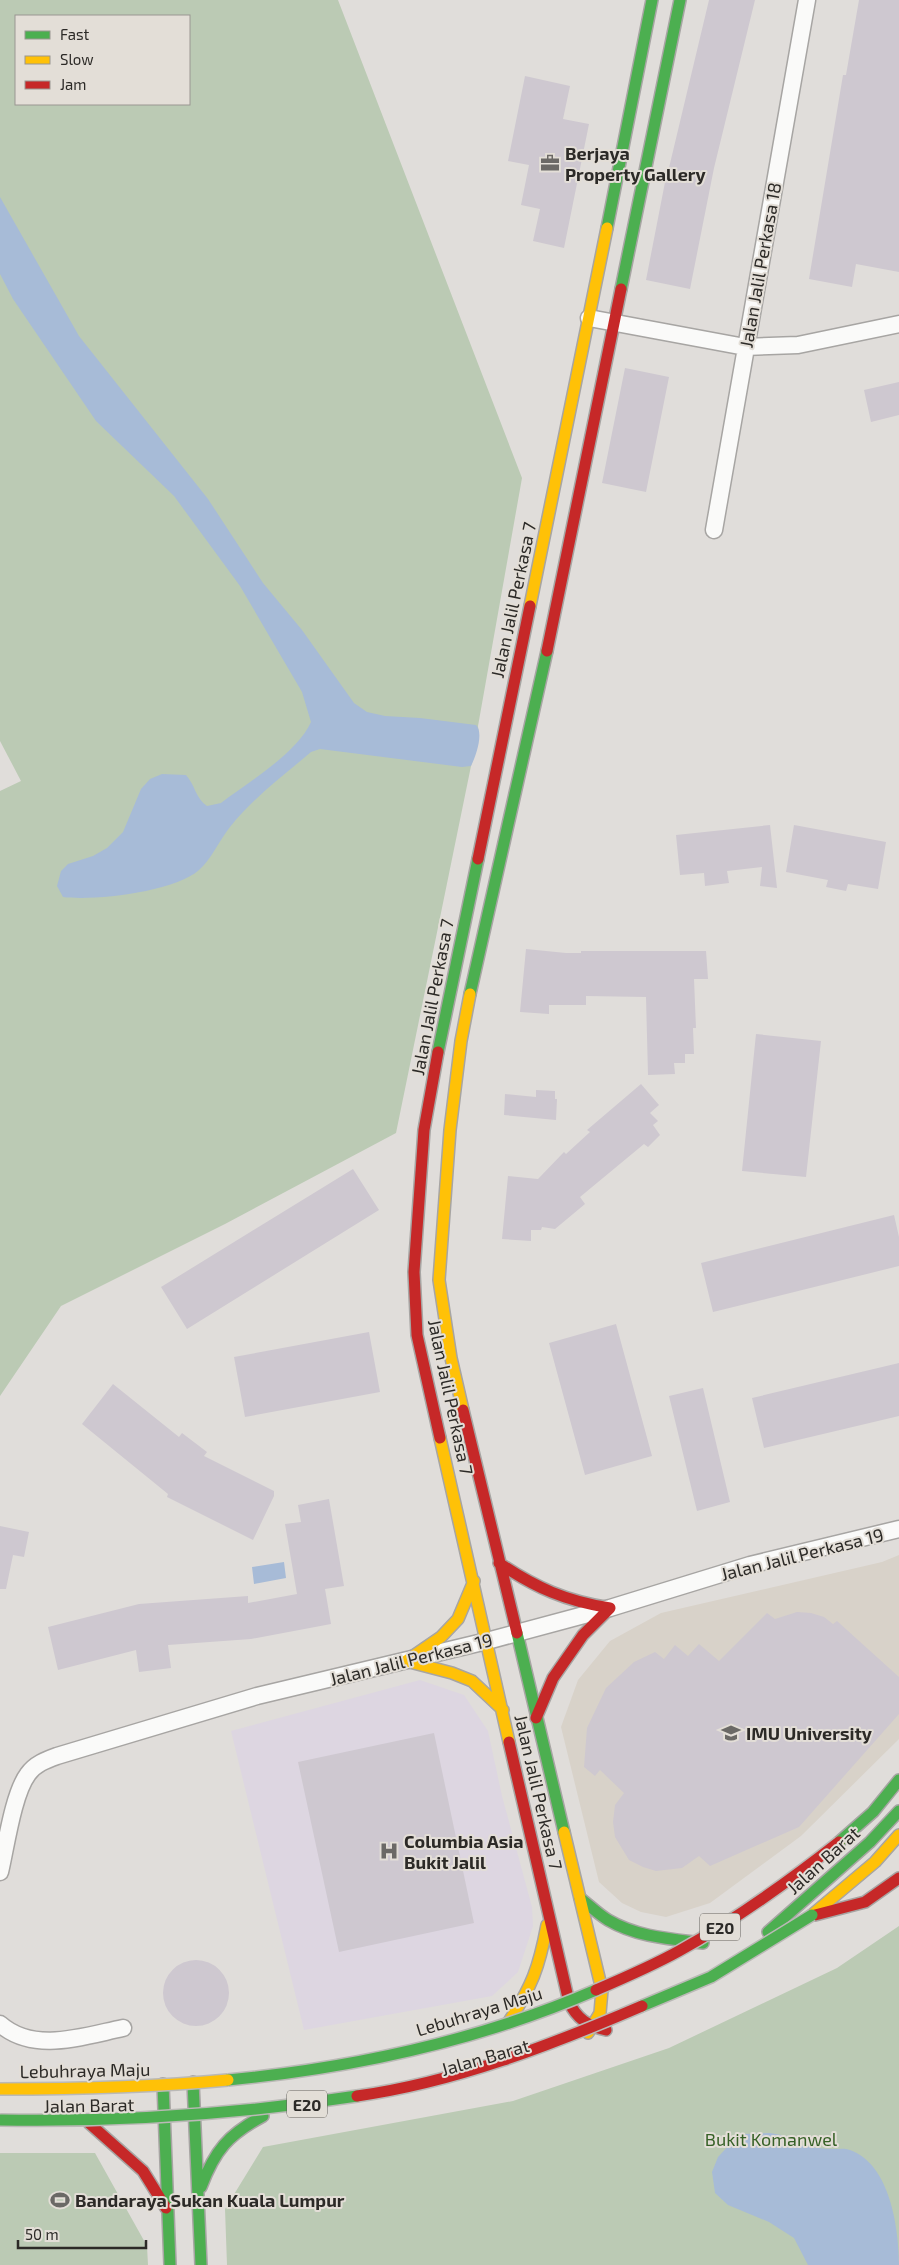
<svg xmlns="http://www.w3.org/2000/svg" width="899" height="2265" viewBox="0 0 899 2265" font-family="'Exo 2',sans-serif">
	<rect width="100%" height="100%" fill="#e0ddda"/>
	<path fill="#d8d2c9" d="M 899,1555 L 899,1739 L 801,1836 L 710,1903 L 666,1917 L 641,1912 L 622,1903 L 599,1882 L 561,1727 L 578,1680 L 610,1641 L 661,1613 L 882,1562 Z"/>
	<path fill="#ddd6e1" d="M 420,1680 L 464,1695 L 488,1731 L 502,1796 L 532,1907 L 533,1926 L 518,1972 L 492,1996 L 304,2030 L 231,1731 Z"/>
	<path fill="#bbcab4" fill-rule="evenodd" d="M 0,0 L 338,0 L 522,478 L 478,726 L 479,737 L 471,766 L 396,1133 L 225,1224 L 61,1306 L 0,1396 L 0,791 L 21,781 L 0,741 ZM 16,16 L 189,16 L 189,104 L 16,104 Z
		M 899,1926 L 899,2265 L 227,2265 L 225,2209 L 263,2147 L 513,2101 L 669,2048 L 837,1968 Z
		M 0,2153 L 95,2153 L 147,2246 L 148,2265 L 0,2265 Z"/>
	<path fill="#a7bbd7" d="M 0,197 L 79,336 L 208,499 L 263,583 L 302,630 L 354,703 L 367,712 L 385,716 L 420,718 L 476,725 C 484,733 476,756 471,766 L 462,767 L 320,749 L 311,752 C 283,776 253,798 230,827 C 220,839 211,860 199,870 C 174,892 95,901 63,897 L 57,886 L 61,871 L 68,864 L 93,856 L 107,848 L 123,832 L 141,789 L 150,779 L 162,774 L 186,775 C 195,785 196,799 207,806 L 221,803 C 249,782 297,753 311,722 L 302,692 L 240,586 L 174,496 L 96,421 L 13,299 L 0,274 Z
		M 284,1562 L 286,1578 L 254,1584 L 252,1567 Z
		M 770,2133 L 792,2137 L 800,2145 C 811,2147 823,2149 834,2149 C 839,2149 845,2148 850,2150 C 890,2164 899,2228 899,2265 L 808,2265 L 794,2238 L 769,2222 L 728,2205 L 715,2193 L 712,2172 L 718,2157 L 732,2142 L 744,2134 Z"/>
	<path fill="#cec8d0" d="M 709,0 L 755,0 L 714,168 L 690,289 L 646,280 L 667,172 L 668,172 Z
		M 859,0 L 899,0 L 899,272 L 856,264 L 852,287 L 809,279 L 843,75 L 846,75 Z
		M 525,76 L 570,86 L 563,119 L 589,124 L 564,248 L 533,241 L 540,209 L 521,205 L 529,165 L 508,161 Z
		M 625,368 L 669,377 L 646,492 L 602,483 Z
		M 899,382 L 899,415 L 871,422 L 864,390 Z
		M 770,825 L 777,888 L 760,886 L 762,867 L 727,871 L 729,883 L 705,886 L 704,873 L 680,875 L 676,835 Z
		M 794,825 L 886,842 L 878,889 L 848,884 L 846,891 L 826,887 L 828,880 L 786,872 Z
		M 526,949 L 566,953 L 581,953 L 581,951 L 706,951 L 708,979 L 694,979 L 696,1028 L 693,1028 L 694,1054 L 685,1054 L 685,1063 L 674,1063 L 675,1074 L 648,1075 L 646,997 L 586,996 L 586,1005 L 549,1005 L 549,1014 L 520,1012 Z
		M 756,1034 L 821,1041 L 806,1177 L 742,1171 Z
		M 641,1084 L 659,1105 L 650,1113 L 658,1121 L 653,1125 L 660,1135 L 648,1147 L 644,1144 L 580,1197 L 585,1204 L 555,1229 L 542,1227 L 541,1230 L 531,1230 L 531,1241 L 502,1239 L 508,1176 L 538,1179 L 564,1152 L 566,1154 L 590,1132 L 587,1130 Z
		M 536,1090 L 555,1091 L 555,1099 L 557,1099 L 556,1120 L 504,1115 L 505,1094 L 536,1097 Z
		M 353,1169 L 379,1210 L 187,1329 L 161,1287 Z
		M 894,1215 L 899,1237 L 899,1266 L 713,1312 L 701,1263 Z
		M 616,1324 L 652,1456 L 585,1475 L 549,1343 Z
		M 369,1332 L 380,1392 L 245,1417 L 234,1357 Z
		M 899,1363 L 899,1416 L 764,1448 L 752,1398 Z
		M 113,1384 L 179,1437 L 182,1433 L 207,1452 L 204,1456 L 274,1491 L 274,1496 L 253,1540 L 167,1497 L 168,1494 L 82,1424 Z
		M 703,1388 L 730,1502 L 697,1511 L 669,1396 Z
		M 329,1499 L 344,1586 L 325,1589 L 331,1624 L 251,1639 L 168,1645 L 171,1668 L 139,1672 L 136,1650 L 58,1670 L 48,1627 L 139,1604 L 248,1596 L 248,1603 L 297,1594 L 285,1524 L 301,1522 L 298,1505 Z
		M 0,1526 L 29,1532 L 24,1557 L 13,1555 L 6,1589 L 0,1589 Z
		M 797,1612 L 811,1613 L 824,1617 L 833,1624 L 837,1621 L 899,1677 L 899,1714 L 799,1827 L 710,1866 L 699,1856 L 682,1868 L 656,1871 L 643,1867 L 629,1860 L 615,1837 L 613,1822 L 615,1805 L 624,1793 L 600,1770 L 595,1776 L 584,1767 L 587,1728 L 606,1688 L 634,1662 L 655,1652 L 664,1659 L 675,1645 L 688,1656 L 699,1644 L 719,1661 L 767,1613 L 775,1619 Z
		M 434,1733 L 474,1923 L 339,1952 L 298,1762 Z
		M163 1993a33 33 0 1 1 66 0a33 33 0 1 1-66 0Z"/>
	<g fill="none" stroke-linecap="round" stroke-linejoin="round">
		<g stroke="#a7a5a3" stroke-width="19">
			<path id="street" d="M 589,318 L 745,347 L 798,345 L 899,324
				M 714,530 L 807,0
				M 0,1872 C 6,1847 13,1794 28,1774 C 35,1764 46,1760 57,1756 L 257,1696 L 487,1641 L 610,1608 L 750,1565 L 899,1529
				M 0,2024 C 34,2054 84,2036 123,2028"/>
		</g>
		<g stroke="#a7a5a3" stroke-width="14">
			<path id="fast" d="M 607,228 L 652,0
				M 621,289 L 680,0
				M 470,994 L 547,651
				M 438,1052 L 478,859
				M 517,1633 L 564,1832
				M 839,1842 L 873,1812 L 899,1780
				M 580,1898 C 589,1905 598,1914 608,1920 C 637,1937 670,1939 703,1943
				M 768,1932 L 870,1842 L 899,1811
				M 193,2082 L 201,2265
				M 163,2084 L 170,2265
				M 201,2187 C 215,2150 228,2135 263,2116"/>
		</g>
		<g stroke="#a7a5a3" stroke-width="14">
			<path id="slow" d="M 530,606 L 607,228
				M 463,1410 L 451,1358 L 439,1280 L 450,1130 L 461,1041 L 470,994
				M 440,1438 L 509,1742
				M 406,1661 L 452,1673 L 472,1681 L 503,1710
				M 406,1661 L 441,1637 L 458,1619 L 474,1581
				M 564,1832 L 602,1990 L 600,2013 L 588,2033
				M 812,1915 L 875,1862 L 899,1835
				M 508,2023 C 532,1986 539,1968 547,1925"/>
		</g>
		<g stroke="#a7a5a3" stroke-width="14">
			<path id="jam" d="M 547,651 L 621,289
				M 478,859 L 530,606
				M 438,1052 L 424,1130 L 414,1272 L 417,1335 L 440,1438
				M 463,1410 L 517,1633
				M 499,1563 C 536,1588 566,1601 610,1608
				M 536,1718 L 553,1678 L 583,1635 L 610,1608
				M 509,1742 L 569,2002 C 577,2019 588,2026 606,2030
				M 815,1915 L 865,1902 L 899,1878
				M 89,2123 L 143,2171 L 166,2208"/>
		</g>
		<use href="#street" stroke="#fafaf9" stroke-width="16"/>
		<use href="#fast" stroke="#4caf50" stroke-width="11"/>
		<use href="#slow" stroke="#ffc107" stroke-width="11"/>
		<use href="#jam" stroke="#c62828" stroke-width="11"/>
		<g stroke="#bab9b6" stroke-width="14" stroke-linecap="butt">
			<path id="fast-bridge" d="M 642,2006 L 711,1977 L 812,1915
				M 228,2080 C 352,2068 481,2040 596,1990
				M 0,2120 C 119,2122 240,2114 357,2096"/>
		</g>
		<g stroke="#bab9b6" stroke-width="14" stroke-linecap="butt">
			<path id="slow-bridge" d="M 0,2089 C 76,2089 152,2087 228,2080"/>
		</g>
		<g stroke="#bab9b6" stroke-width="14" stroke-linecap="butt">
			<path id="jam-bridge" d="M 596,1990 C 624,1978 652,1966 679,1951 C 735,1920 788,1882 839,1842
				M 357,2096 C 456,2082 551,2045 642,2006"/>
		</g>
		<use href="#fast-bridge" stroke="#4caf50" stroke-width="11"/>
		<use href="#slow-bridge" stroke="#ffc107" stroke-width="11"/>
		<use href="#jam-bridge" stroke="#c62828" stroke-width="11"/>
	</g>
	<defs>
		<g id="office-bare" transform="scale(1.5)"><path d="M-6-3h4V-5.5h4V-3h4V5H-6ZM-1-4.5V-3h2v-1.5ZM-6 0V1H6V0Z" fill="#6b6966" stroke="#e3ded7" stroke-width="2.5" paint-order="stroke"/></g>
		<g id="university-bare" transform="scale(1.5)"><path d="M0-5L7-2L0 1L-7-2ZM-4 1L0 2.5L4 1V4Q0 6-4 4Z" fill="#6b6966" stroke="#e3ded7" stroke-width="2.5" paint-order="stroke"/></g>
		<g id="hospital-bare" transform="scale(1.5)"><path d="M-5-5h3v3.5h4V-5h3V5h-3V1.5h-4V5h-3Z" fill="#6b6966" stroke="#e3ded7" stroke-width="2.5" paint-order="stroke"/></g>
		<g id="stadium-bare" transform="scale(1.5)"><path d="M0-5a6.5 5 0 1 0 0 10a6.5 5 0 1 0 0-10ZM-3.5-1.8h7v3.6h-7Z" fill="#6b6966" stroke="#e3ded7" stroke-width="2.5" paint-order="stroke"/></g>
	</defs>
	<g fill-rule="evenodd">
		<use href="#office-bare" x="550" y="163"/>
		<use href="#university-bare" x="731" y="1733"/>
		<use href="#hospital-bare" x="389" y="1851"/>
		<use href="#stadium-bare" x="60" y="2200"/>
	</g>
	<g text-anchor="middle" dominant-baseline="central" stroke-width="4" stroke-linejoin="round" paint-order="stroke">
		<g fill="#e3ded7" stroke="#63605c" stroke-width="1">
			<rect x="700" y="1913.5" width="40" height="27" rx="4"/>
			<rect x="287" y="2090.5" width="40" height="27" rx="4"/>
		</g>
		<g font-size="16" font-weight="bold" fill="#2c2a27">
			<text x="720" y="1927">E20</text>
			<text x="307" y="2104">E20</text>
		</g>
		<g font-size="18" font-weight="bold" fill="#2c2a27" stroke="#e3ded7" text-anchor="start">
			<text x="565" y="153">Berjaya<tspan x="565" dy="21">Property Gallery</tspan></text>
			<text x="746" y="1733">IMU University</text>
			<text x="404" y="1841">Columbia Asia<tspan x="404" dy="21">Bukit Jalil</tspan></text>
			<text x="75" y="2200">Bandaraya Sukan Kuala Lumpur</text>
		</g>
		<g font-size="18" fill="#2c2a27" stroke="#e3ded7">
			<text transform="translate(760 265) rotate(-80)">Jalan Jalil Perkasa 18</text>
			<text transform="translate(513 600) rotate(-78)">Jalan Jalil Perkasa 7</text>
			<text transform="translate(432 997) rotate(-79)">Jalan Jalil Perkasa 7</text>
			<text transform="translate(451 1397) rotate(78)">Jalan Jalil Perkasa 7</text>
			<text transform="translate(802 1554) rotate(-14)">Jalan Jalil Perkasa 19</text>
			<text transform="translate(411 1659) rotate(-14)">Jalan Jalil Perkasa 19</text>
			<text transform="translate(539 1792) rotate(77)">Jalan Jalil Perkasa 7</text>
			<text transform="translate(823 1860) rotate(-42)">Jalan Barat</text>
			<text transform="translate(479 2011) rotate(-17)">Lebuhraya Maju</text>
			<text transform="translate(485 2057) rotate(-16)">Jalan Barat</text>
			<text transform="translate(85 2070) rotate(-1)">Lebuhraya Maju</text>
			<text transform="translate(89 2105) rotate(-1)">Jalan Barat</text>
		</g>
		<g font-size="18" fill="#366127" stroke="#e3ded7">
			<text x="771" y="2139">Bukit Komanwel</text>
		</g>
	</g>
	<rect x="15" y="15" width="175" height="90" fill="#e3ded7" stroke="#9a9691"/>
	<rect x="25" y="31" width="25" height="8" fill="#4caf50" stroke="#9a9691"/>
	<text x="60" y="40" font-size="15" fill="#2c2a27">Fast</text>
	<rect x="25" y="56" width="25" height="8" fill="#ffc107" stroke="#9a9691"/>
	<text x="60" y="65" font-size="15" fill="#2c2a27">Slow</text>
	<rect x="25" y="81" width="25" height="8" fill="#c62828" stroke="#9a9691"/>
	<text x="60" y="90" font-size="15" fill="#2c2a27">Jam</text>
	<path d="M18 2240v8h128v-8" fill="none" stroke="#2c2a27" stroke-width="2.5"/>
	<text x="25" y="2240" font-size="15" fill="#2c2a27" stroke="#e3ded7" stroke-width="4" paint-order="stroke">50 m</text>
</svg>
